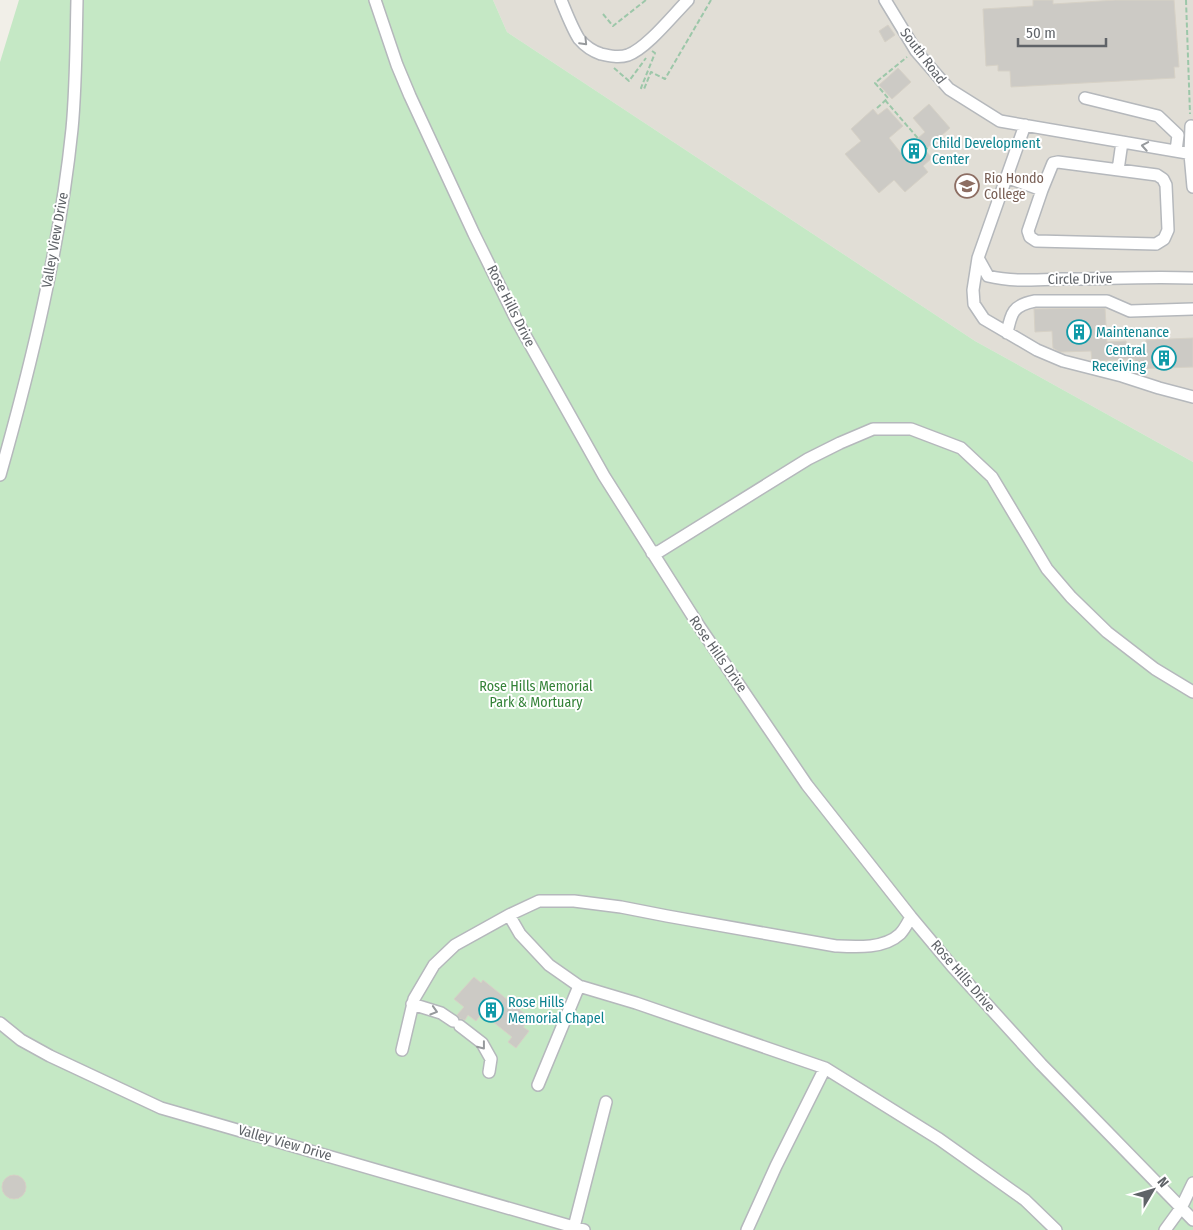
<svg xmlns="http://www.w3.org/2000/svg" width="1193" height="1230" viewBox="0 0 1193 1230" font-family="'Fira Sans Condensed',sans-serif">
	<rect width="100%" height="100%" fill="#f1efe8"/>
	<path fill="#e1ded6" d="M 493,0 L 1193,0 L 1193,462 L 975,341 L 507,32 Z"/>
	<path fill="#c5e8c5" d="M 19,0 L 493,0 L 507,32 L 975,341 L 1193,462 L 1193,1230 L 0,1230 L 0,62 Z"/>
	<path fill="#cccac5" stroke="#d6d1c6" d="M 1033,0 L 1053,0 L 1053,4 L 1116,0 L 1174,0 L 1179,67 L 1174,67 L 1175,78 L 1011,87 L 1010,71 L 998,71 L 998,65 L 986,66 L 983,9 L 1033,6 Z
		M 888,25 L 895,35 L 885,42 L 879,31 Z
		M 898,68 L 911,82 L 892,99 L 879,85 Z
		M 929,104 L 950,128 L 925,150 L 932,158 L 923,166 L 928,172 L 905,192 L 894,180 L 879,193 L 845,154 L 861,141 L 851,129 L 873,109 L 878,115 L 887,108 L 903,126 L 889,138 L 901,153 L 925,132 L 913,118 Z
		M 1105,308 L 1107,342 L 1126,341 L 1127,350 L 1147,349 L 1146,340 L 1193,338 L 1193,367 L 1135,369 L 1135,359 L 1092,361 L 1091,351 L 1060,352 L 1053,348 L 1052,331 L 1035,332 L 1034,309 Z
		M 474,977 L 481,983 L 483,980 L 530,1018 L 523,1027 L 529,1031 L 516,1048 L 508,1042 L 512,1037 L 482,1013 L 476,1021 L 468,1015 L 465,1020 L 460,1019 L 457,1015 L 464,1007 L 454,999 Z
		M2 1187a12 12 0 1 1 24 0a12 12 0 1 1-24 0Z"/>
	<g fill="none" stroke-linecap="round" stroke-linejoin="round">
		<g stroke="#b5b8bc" stroke-width="14">
			<path id="minor" d="M 375,0 L 397,65 L 410,96 L 474,234 L 517,321 L 604,476 L 699,626 L 807,785 L 911,917 L 952,966 L 1041,1064 L 1193,1220
				M 561,0 C 566,12 572,28 579,39 C 585,46 592,51 601,54 C 610,56 619,58 628,55 C 647,48 673,15 688,0
				M 885,0 L 916,51 L 949,89 L 1000,121 L 1193,154
				M 1085,98 L 1158,116 L 1178,135 L 1176,151
				M 1025,125 L 978,258 L 973,290 L 974,304 L 984,319 L 1037,350 L 1063,361 L 1122,376 L 1159,388 L 1193,397
				M 1191,126 L 1190,154 L 1193,187
				M 1118,170 L 1122,142
				M 1006,177 L 1042,190 L 1053,163 L 1058,162 L 1157,175 L 1163,179 L 1166,185 L 1168,230 L 1164,239 L 1156,244 L 1036,241 L 1030,237 L 1028,231 L 1042,190
				M 978,258 L 988,276 C 1012,282 1036,280 1061,279 C 1105,279 1149,276 1193,278
				M 1007,333 C 1011,313 1013,305 1035,301 L 1107,301 L 1130,311 L 1193,309
				M 0,475 C 32,362 60,246 72,129 C 76,87 76,43 77,0
				M 652,553 L 660,551 L 808,459 L 840,443 L 873,429 L 911,429 L 961,448 L 992,477 L 1047,569 L 1071,597 L 1107,632 L 1155,669 L 1193,692
				M 509,915 L 520,934 L 549,965 L 579,986 L 636,1003 L 825,1068 L 939,1139 L 1025,1200 L 1056,1230
				M 412,1004 L 441,1013 L 453,1021
				M 0,1023 L 21,1040 L 50,1056 L 161,1108 L 584,1230
				M 460,1026 L 482,1043 L 491,1059 L 489,1072
				M 402,1050 L 414,999 L 434,965 L 455,945 L 509,915 L 539,901 L 574,901 L 621,907 L 667,916 L 836,946 C 856,947 884,949 900,934 C 905,929 908,922 911,917
				M 538,1085 L 579,986
				M 574,1227 L 606,1102
				M 747,1230 L 776,1166 L 825,1068
				M 1165,1230 L 1181,1208 L 1193,1183"/>
		</g>
		<path stroke="#9cc7a9" stroke-width="2" stroke-dasharray="5 2.5" stroke-linecap="butt" d="M 1186,0 L 1190,114
			M 603,14 L 613,26 L 646,0
			M 652,51 L 655,53 L 641,88 L 644,89 L 651,72 L 665,79 L 711,0
			M 614,68 L 629,81 L 646,58
			M 885,100 L 928,150
			M 877,108 L 888,98 L 875,83 L 907,57"/>
		<use href="#minor" stroke="#fff" stroke-width="11"/>
	</g>
	<defs><path id="oneway-chevron" d="M-2-3.5L2.5 0L-2 3.5" fill="none" stroke-width="1.6" stroke-linecap="round" stroke-linejoin="round" transform="scale(1.25)"/></defs>
	<g stroke="#979a9d">
		<use href="#oneway-chevron" transform="translate(584 42) rotate(46)"/>
		<use href="#oneway-chevron" transform="translate(1145 146) rotate(-170)"/>
		<use href="#oneway-chevron" transform="translate(434 1011) rotate(17)"/>
		<use href="#oneway-chevron" transform="translate(482 1046) rotate(52)"/>
	</g>
	<defs>
		<g id="building-ring" transform="scale(1.25)"><circle r="9.5" fill="#fff" stroke="#0f9aa8" stroke-width="1.5"/><path d="M-4-6H4V6H1V3H-1V6H-4ZM-2.5-4.3h1.7v1.8h-1.7ZM.8-4.3h1.7v1.8H.8ZM-2.5-1h1.7V.8h-1.7ZM.8-1h1.7V.8H.8Z" fill="#0f9aa8"/></g>
		<g id="university-ring" transform="scale(1.25)"><circle r="9.5" fill="#fff" stroke="#8d6e63" stroke-width="1.5"/><path d="M0-5L7-2L0 1L-7-2ZM-4 1L0 2.5L4 1V4Q0 6-4 4Z" fill="#8d6e63"/></g>
	</defs>
	<g fill-rule="evenodd">
		<use href="#building-ring" x="914" y="151"/>
		<use href="#university-ring" x="967" y="186"/>
		<use href="#building-ring" x="1079" y="332"/>
		<use href="#building-ring" x="1164" y="358"/>
		<use href="#building-ring" x="491" y="1010"/>
	</g>
	<g text-anchor="middle" dominant-baseline="central" stroke-width="4" stroke-linejoin="round" paint-order="stroke">
		<g font-size="14" fill="#5f6368" stroke="#fff">
			<text transform="translate(923 56) rotate(53)">South Road</text>
			<text transform="translate(55 240) rotate(-80)">Valley View Drive</text>
			<text transform="translate(1080 279) rotate(-1)">Circle Drive</text>
			<text transform="translate(511 306) rotate(63)">Rose Hills Drive</text>
			<text transform="translate(718 654) rotate(55)">Rose Hills Drive</text>
			<text transform="translate(963 976) rotate(49)">Rose Hills Drive</text>
			<text transform="translate(285 1143) rotate(16)">Valley View Drive</text>
		</g>
		<g font-size="14" fill="#0d838f" stroke="#fff" text-anchor="start">
			<text x="932" y="143">Child Development<tspan x="932" dy="16">Center</tspan></text>
			<text x="1096" y="332">Maintenance</text>
			<text x="1146" y="350" text-anchor="end">Central<tspan x="1146" dy="16">Receiving</tspan></text>
			<text x="508" y="1002">Rose Hills<tspan x="508" dy="16">Memorial Chapel</tspan></text>
		</g>
		<g font-size="14" fill="#785e54" stroke="#fff" text-anchor="start">
			<text x="984" y="178">Rio Hondo<tspan x="984" dy="16">College</tspan></text>
		</g>
		<g font-size="14" fill="#348238" stroke="#fff">
			<text x="536" y="686">Rose Hills Memorial<tspan x="536" dy="16">Park &amp; Mortuary</tspan></text>
		</g>
	</g>
	<g transform="translate(1153 1190) rotate(52)" stroke="#ffffff" stroke-width="4" paint-order="stroke">
	<path d="M0-4L9 19L0 12L-9 19Z" fill="#5f6368"/>
	<text y="-8" font-size="14" font-weight="bold" text-anchor="middle" fill="#5f6368">N</text>
	</g>
	<path d="M1018 38v8h88v-8" fill="none" stroke="#5f6368" stroke-width="2.5"/>
	<text x="1026" y="38" font-size="15" fill="#5f6368" stroke="#ffffff" stroke-width="4" paint-order="stroke">50 m</text>
</svg>
